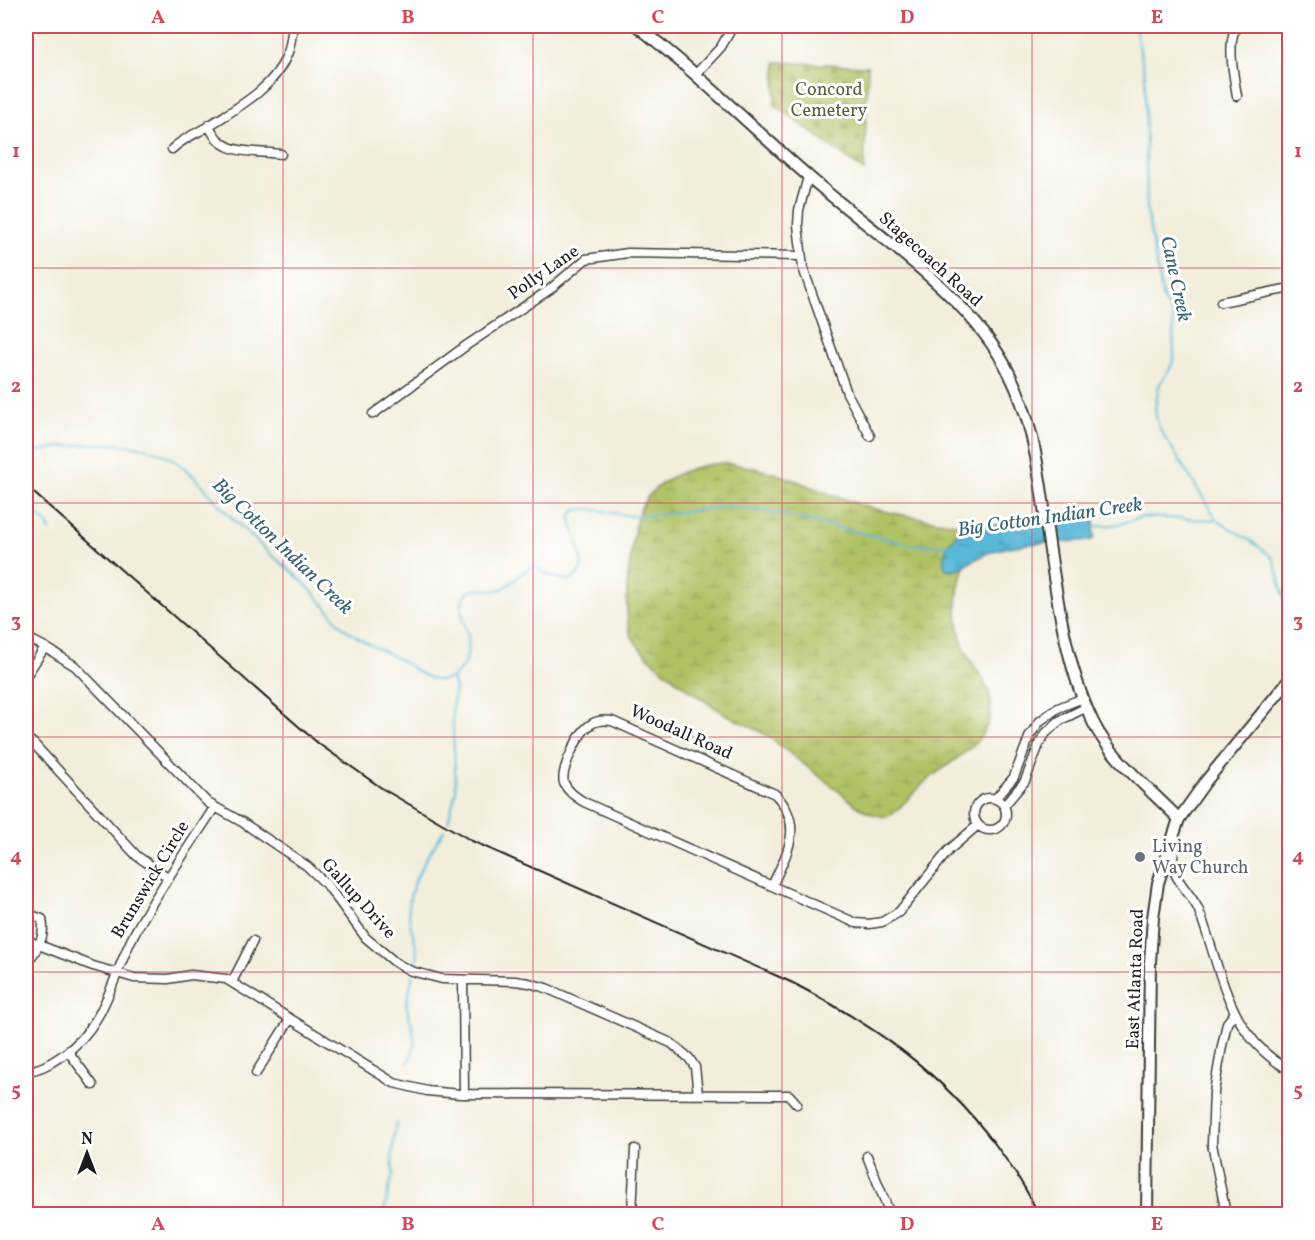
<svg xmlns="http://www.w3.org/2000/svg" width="1315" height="1240" viewBox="0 0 1315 1240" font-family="Vollkorn,serif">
	<defs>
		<pattern id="wetland-marsh" width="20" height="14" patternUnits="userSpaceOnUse" patternTransform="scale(1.5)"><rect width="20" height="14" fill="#b1c265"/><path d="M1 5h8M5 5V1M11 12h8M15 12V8" fill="none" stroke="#98a657"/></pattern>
		<pattern id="cemetery-stones" width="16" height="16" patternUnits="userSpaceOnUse" patternTransform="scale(1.5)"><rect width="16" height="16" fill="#b1c265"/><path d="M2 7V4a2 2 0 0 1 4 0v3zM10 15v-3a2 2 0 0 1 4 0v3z" fill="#98a657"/></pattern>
		<pattern id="water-ripples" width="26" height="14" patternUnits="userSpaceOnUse" patternTransform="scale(1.5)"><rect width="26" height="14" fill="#5ab7d8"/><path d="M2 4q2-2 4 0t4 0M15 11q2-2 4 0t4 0" fill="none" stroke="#4a94ae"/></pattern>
	</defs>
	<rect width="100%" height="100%" fill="#fff"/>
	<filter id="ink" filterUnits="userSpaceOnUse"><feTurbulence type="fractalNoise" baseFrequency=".0167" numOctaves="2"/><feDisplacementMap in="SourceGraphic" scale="12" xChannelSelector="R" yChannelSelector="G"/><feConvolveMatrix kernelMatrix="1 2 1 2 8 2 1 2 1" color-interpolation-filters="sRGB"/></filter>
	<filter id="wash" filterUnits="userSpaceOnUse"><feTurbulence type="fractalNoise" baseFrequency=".008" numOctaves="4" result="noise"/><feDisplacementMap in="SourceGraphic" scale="24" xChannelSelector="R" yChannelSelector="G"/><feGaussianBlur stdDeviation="1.35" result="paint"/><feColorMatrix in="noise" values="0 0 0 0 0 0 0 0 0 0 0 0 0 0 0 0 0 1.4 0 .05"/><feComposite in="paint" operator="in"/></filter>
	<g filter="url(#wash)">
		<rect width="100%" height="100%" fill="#f2eedb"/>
		<path fill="url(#wetland-marsh)" stroke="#666f40" stroke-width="1.5" d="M 724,463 C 777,468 815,491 865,506 C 897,516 931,519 964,525 C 950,539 948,549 946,569 L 953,570 L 965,564 C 954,595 953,632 971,661 C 980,675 991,688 991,706 C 992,744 949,761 925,782 C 917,789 896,814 888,816 C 879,818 867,812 858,807 C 840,791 820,777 801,762 C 790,754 780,745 769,737 C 755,727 739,722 724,713 C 702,700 640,657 631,635 C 621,608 631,554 635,526 C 642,484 686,465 724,463 Z"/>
		<path fill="url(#cemetery-stones)" stroke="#666f40" stroke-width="1.5" d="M 776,62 L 868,66 L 864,171 L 775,105 Z"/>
		<path fill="url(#water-ripples)" stroke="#3b6a7a" stroke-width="1.5" d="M 1089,507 L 1094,511 L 1094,539 L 1091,540 C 1057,543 1020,541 988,553 C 976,557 959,573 946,569 C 937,555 955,535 964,525 C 979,521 995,527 1011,525 C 1038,523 1063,513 1089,507 Z"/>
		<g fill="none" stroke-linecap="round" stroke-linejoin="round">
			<path stroke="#5ab7d8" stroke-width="2" d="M 1135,26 L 1145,76 L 1147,212 L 1163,300 L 1173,316 L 1174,356 L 1171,367 L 1159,385 L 1155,409 L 1157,421 L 1161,431 L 1217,520
				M 26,454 C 65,444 126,437 165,455 C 192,468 210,496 231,517 C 245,530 259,544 274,557 C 286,567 298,576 308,587 C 316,596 325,605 332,614 C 335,618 337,622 341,625 C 357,640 381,649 400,660 C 412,667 429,683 444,680 C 463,677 470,654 468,637 C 467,624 456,611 464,598 C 472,582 488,594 501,589 C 514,584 520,571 534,566 C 547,575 556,579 572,580 L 581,570 L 582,559 L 570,517 L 575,510 L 591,509 L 637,517 L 730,506 L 790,516 L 912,545 L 950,545
				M 26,506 L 47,523 L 50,530
				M 1092,527 L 1120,524 L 1142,517 L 1217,520 L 1254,543 L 1273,558 L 1286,603 L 1290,629
				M 448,822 L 456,791 L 452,709 L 455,689 L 452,678
				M 416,966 C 420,947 411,934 409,916 C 406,885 429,855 444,830
				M 407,1064 L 412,1055 L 415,1045 L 412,1025 L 406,1005 L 413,975
				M 383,1214 L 393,1174 L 392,1154 L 396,1123"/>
		</g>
	</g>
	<g filter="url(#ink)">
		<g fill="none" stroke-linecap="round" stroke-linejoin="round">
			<g stroke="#3c3c39" stroke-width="11">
				<path id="minor" d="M 696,74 L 721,47 L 733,26
					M 1237,96 C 1234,77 1226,41 1237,26
					M 209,125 C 221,157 252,150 281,154
					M 172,149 C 182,139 195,134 207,127 C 236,108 272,90 286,57 C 291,48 291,36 293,26
					M 808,177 L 799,210 L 798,225 L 803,268 L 847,393 L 870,436
					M 1221,302 L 1290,288
					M 373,414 L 467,345 L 549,290 L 586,259 L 628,253 L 801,256
					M 26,637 L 45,647 L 75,666 L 208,803 L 242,822 L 307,866 L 327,885 L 366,938 L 396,963 L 411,971 L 442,979 L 515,981 L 529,983 L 546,988 L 671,1043 L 689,1058 L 695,1067 L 698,1094
					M 26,676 L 45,647
					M 26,738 L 33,743 L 137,856 L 169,878
					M974 814a16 16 0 1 1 32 0a16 16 0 1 1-32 0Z
					M 995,799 L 1014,777 L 1030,735 L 1040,721 L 1058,708 L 1083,698
					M 1004,806 L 1025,781 L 1040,742 L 1046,733 L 1059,721 L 1087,707
					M 1176,840 C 1174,848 1172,859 1173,868 C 1176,882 1194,897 1199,911 C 1222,970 1227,1037 1290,1070
					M 772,886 L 584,802 C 576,797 568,792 564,783 C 560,770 579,732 590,725 C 596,720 604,720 612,721 L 775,794 C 805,825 787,853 772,886 L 856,923 L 869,924 L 882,922 L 899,912 L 949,850 L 978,825
					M 26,913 L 42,919 C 46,938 37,950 26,964
					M 26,940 L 93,966 L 134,978 L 168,979 L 191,975 L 226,979 L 394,1083 L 427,1091 L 460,1094 L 789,1095 L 797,1104
					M 463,980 L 464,1094
					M 232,982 L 253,941
					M 68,1051 L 93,1085
					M 26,1071 C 40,1070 51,1063 63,1055 C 109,1023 112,972 138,927 C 161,886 189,847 214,808
					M 256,1073 L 290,1019
					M 867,1156 L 890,1214
					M 632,1214 L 635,1149
					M 1226,1214 L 1212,1144 L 1214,1092 L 1222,1046 L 1227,1023 L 1234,1014"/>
			</g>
			<g stroke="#3c3c39" stroke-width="14">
				<path id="tertiary" d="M 637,26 C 697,72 750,126 807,175 C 872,233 972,295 1010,375 C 1030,415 1037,458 1043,501 C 1053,571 1062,658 1093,722 C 1110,758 1151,790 1179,819
					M 1147,1214 L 1150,962 L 1153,918 L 1158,883 L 1179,819 L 1206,781 L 1290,679"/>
			</g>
			<use href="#minor" stroke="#fff" stroke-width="8"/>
			<use href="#tertiary" stroke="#fff" stroke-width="10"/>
			<path stroke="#1c1c1c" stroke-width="2" d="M 26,486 L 297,725 L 319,744 L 383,789 L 472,841 L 793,983 C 876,1027 938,1069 995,1144 C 1011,1166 1028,1190 1038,1214"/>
		</g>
	</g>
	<path fill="none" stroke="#d1495b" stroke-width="1.5" stroke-opacity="0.55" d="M 283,26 L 283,1214M 533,26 L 533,1214M 782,26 L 782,1214M 1032,26 L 1032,1214M 26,268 L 1290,268M 26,503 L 1290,503M 26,737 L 1290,737M 26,972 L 1290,972"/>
	<circle fill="#6b7280" stroke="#fff" stroke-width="2" cx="1140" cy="857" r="6"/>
	<g text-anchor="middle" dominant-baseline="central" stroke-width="6" stroke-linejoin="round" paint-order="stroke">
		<g font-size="18" fill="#585e39" stroke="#fff">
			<text x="829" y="90">Concord<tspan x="829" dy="21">Cemetery</tspan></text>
		</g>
		<g font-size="18" fill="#1c1c1c" stroke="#fff">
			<text transform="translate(930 260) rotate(42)">Stagecoach Road</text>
			<text transform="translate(544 273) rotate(-35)">Polly Lane</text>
			<text transform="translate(681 733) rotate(24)">Woodall Road</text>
			<text transform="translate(151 880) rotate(-59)">Brunswick Circle</text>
			<text transform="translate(358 899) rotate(48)">Gallup Drive</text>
			<text transform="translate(1136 979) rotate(-88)">East Atlanta Road</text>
		</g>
		<g font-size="18" fill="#5b616d" stroke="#fff" text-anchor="start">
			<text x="1152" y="847">Living<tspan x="1152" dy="21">Way Church</tspan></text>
		</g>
		<g font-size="20" font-style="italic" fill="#386271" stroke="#fff">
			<text transform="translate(1175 279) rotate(78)">Cane Creek</text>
			<text transform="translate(1050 518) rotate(-8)">Big Cotton Indian Creek</text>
			<text transform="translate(282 547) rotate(44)">Big Cotton Indian Creek</text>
		</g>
	</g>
	<rect width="1315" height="1240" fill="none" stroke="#fff" stroke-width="66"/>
	<g transform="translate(87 1153)" stroke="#ffffff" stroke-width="4.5" paint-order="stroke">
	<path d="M0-4.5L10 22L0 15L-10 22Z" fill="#1c1c1c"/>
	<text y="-9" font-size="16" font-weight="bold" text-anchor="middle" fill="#1c1c1c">N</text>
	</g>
	<rect x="33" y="33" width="1249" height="1174" fill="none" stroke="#d1495b" stroke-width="2"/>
	<g font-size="20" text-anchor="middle" font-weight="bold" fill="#d1495b">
		<text x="158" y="23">A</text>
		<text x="408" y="23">B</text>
		<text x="658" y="23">C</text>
		<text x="907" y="23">D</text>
		<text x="1157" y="23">E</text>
		<text x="16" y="157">1</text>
		<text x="1298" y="157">1</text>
		<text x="16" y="392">2</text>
		<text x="1298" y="392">2</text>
		<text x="16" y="627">3</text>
		<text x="1298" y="627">3</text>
		<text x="16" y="862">4</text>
		<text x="1298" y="862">4</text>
		<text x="16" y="1096">5</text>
		<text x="1298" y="1096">5</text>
		<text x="158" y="1230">A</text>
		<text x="408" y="1230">B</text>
		<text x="658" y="1230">C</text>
		<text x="907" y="1230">D</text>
		<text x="1157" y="1230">E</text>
	</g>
</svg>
